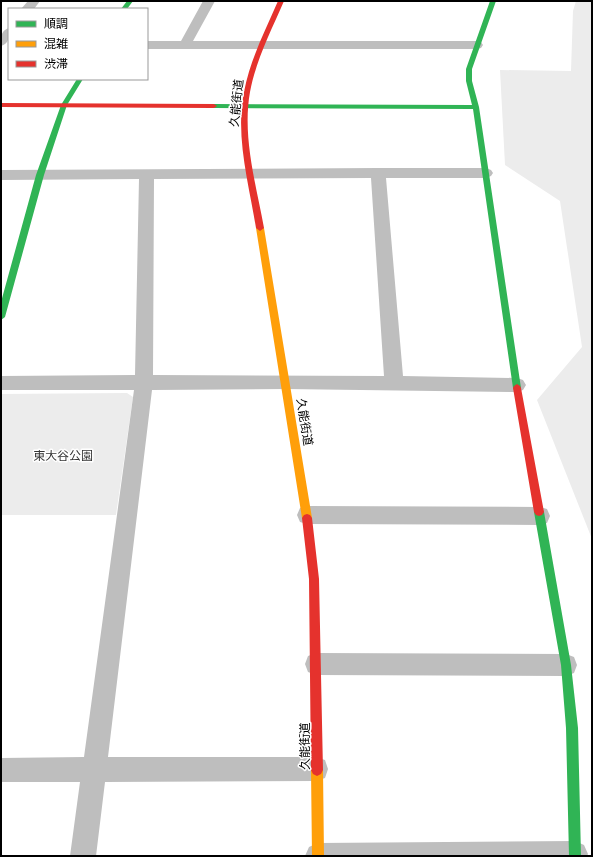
<svg xmlns="http://www.w3.org/2000/svg" width="593" height="857" viewBox="0 0 593 857" font-family="'Golos Text','Noto Sans JP',sans-serif">
	<rect width="100%" height="100%" fill="#fff"/>
	<path fill="#ececec" d="M 576,1 L 592,1 L 592,539 L 537,400 L 582,347 L 560,201 L 505,165 L 500,70 L 571,71 L 573,11 Z
		M 127,393 L 133,397 L 116,515 L 1,515 L 1,394 Z"/>
	<g fill="none" stroke-linecap="round" stroke-linejoin="round">
		<path fill="#bebebe" fill-rule="evenodd" d="M 28,1 L 40,1 L 34,9 L 21,9 Z
			M 203,1 L 215,1 L 193,41 L 477,41 L 481,42 L 483,45 L 481,48 L 477,49 L 147,49 L 147,41 L 181,41 Z
			M 9,28 C 9,36 10,43 1,46 C 1,38 0,31 9,28 Z
			M 378,168 L 486,168 L 491,170 L 493,173 L 491,176 L 486,178 L 386,178 L 403,376 L 517,378 L 523,380 L 526,385 L 523,390 L 517,392 L 286,389 L 152,390 L 108,757 L 316,757 L 325,760 L 328,769 L 325,778 L 316,781 L 105,782 L 96,856 L 70,856 L 80,782 L 1,782 L 1,758 L 84,757 L 134,390 L 1,390 L 1,376 L 135,375 L 139,179 L 1,180 L 1,170 ZM 371,178 L 384,376 L 153,375 L 154,179 Z
			M 307,506 L 540,507 L 547,509 L 550,516 L 547,523 L 540,525 L 307,524 L 300,522 L 297,515 L 300,508 Z
			M 316,653 L 566,654 L 574,657 L 577,665 L 574,673 L 566,676 L 316,675 L 308,672 L 305,664 L 308,656 Z
			M 575,841 L 584,845 L 588,854 L 587,856 L 305,856 L 309,847 L 318,843 Z"/>
		<path fill="#30b455" fill-rule="evenodd" d="M 127,1 L 133,1 L 127,9 L 121,9 Z
			M 490,1 L 496,1 L 472,69 L 472,81 L 479,107 L 521,388 L 520,390 L 514,390 L 513,388 L 473,109 L 214,108 L 211,106 L 214,104 L 472,105 L 466,81 L 466,69 Z
			M 77,79 L 83,79 L 67,105 L 44,175 L 5,317 L 1,320 L 1,302 L 36,175 L 61,105 Z
			M 539,508 L 542,509 L 544,512 L 571,665 L 578,728 L 581,856 L 569,856 L 566,728 L 561,665 L 534,512 L 536,509 Z"/>
		<path fill="#ff9f0a" fill-rule="evenodd" d="M 260,225 L 264,228 L 312,518 L 310,521 L 307,522 L 304,521 L 302,518 L 256,228 Z
			M 317,764 L 321,766 L 323,770 L 324,856 L 312,856 L 311,770 L 313,766 Z"/>
		<path fill="#e5322d" fill-rule="evenodd" d="M 278,1 L 284,1 C 271,31 256,60 250,92 C 242,137 256,184 264,228 L 260,231 L 256,228 C 249,184 235,136 244,92 C 250,60 265,31 278,1 Z
			M 1,103 L 214,104 L 217,106 L 214,108 L 1,107 Z
			M 517,384 L 520,386 L 521,388 L 544,512 L 542,515 L 539,516 L 536,515 L 534,512 L 513,388 L 514,386 Z
			M 307,514 L 310,515 L 312,518 L 319,579 L 323,770 L 321,774 L 317,776 L 313,774 L 311,770 L 309,579 L 302,518 L 304,515 Z"/>
	</g>
	<g text-anchor="middle" dominant-baseline="central" stroke-width="3" stroke-linejoin="round" paint-order="stroke">
		<g font-size="12" fill="#000" stroke="#fff">
			<text transform="translate(236 103) rotate(-84)">久能街道</text>
			<text transform="translate(305 422) rotate(81)">久能街道</text>
			<text transform="translate(304 746) rotate(-90)">久能街道</text>
		</g>
		<g font-size="12" fill="#333" stroke="#fff">
			<text x="63" y="455">東大谷公園</text>
		</g>
	</g>
	<rect width="593" height="857" fill="none" stroke="#000000" stroke-width="4"/>
	<rect x="8" y="8" width="140" height="72" fill="#ffffff" stroke="#999999"/>
	<rect x="16" y="21" width="20" height="6" fill="#30b455" stroke="#999999"/>
	<text x="44" y="28" font-size="12" fill="#000000">順調</text>
	<rect x="16" y="41" width="20" height="6" fill="#ff9f0a" stroke="#999999"/>
	<text x="44" y="48" font-size="12" fill="#000000">混雑</text>
	<rect x="16" y="61" width="20" height="6" fill="#e5322d" stroke="#999999"/>
	<text x="44" y="68" font-size="12" fill="#000000">渋滞</text>
</svg>
